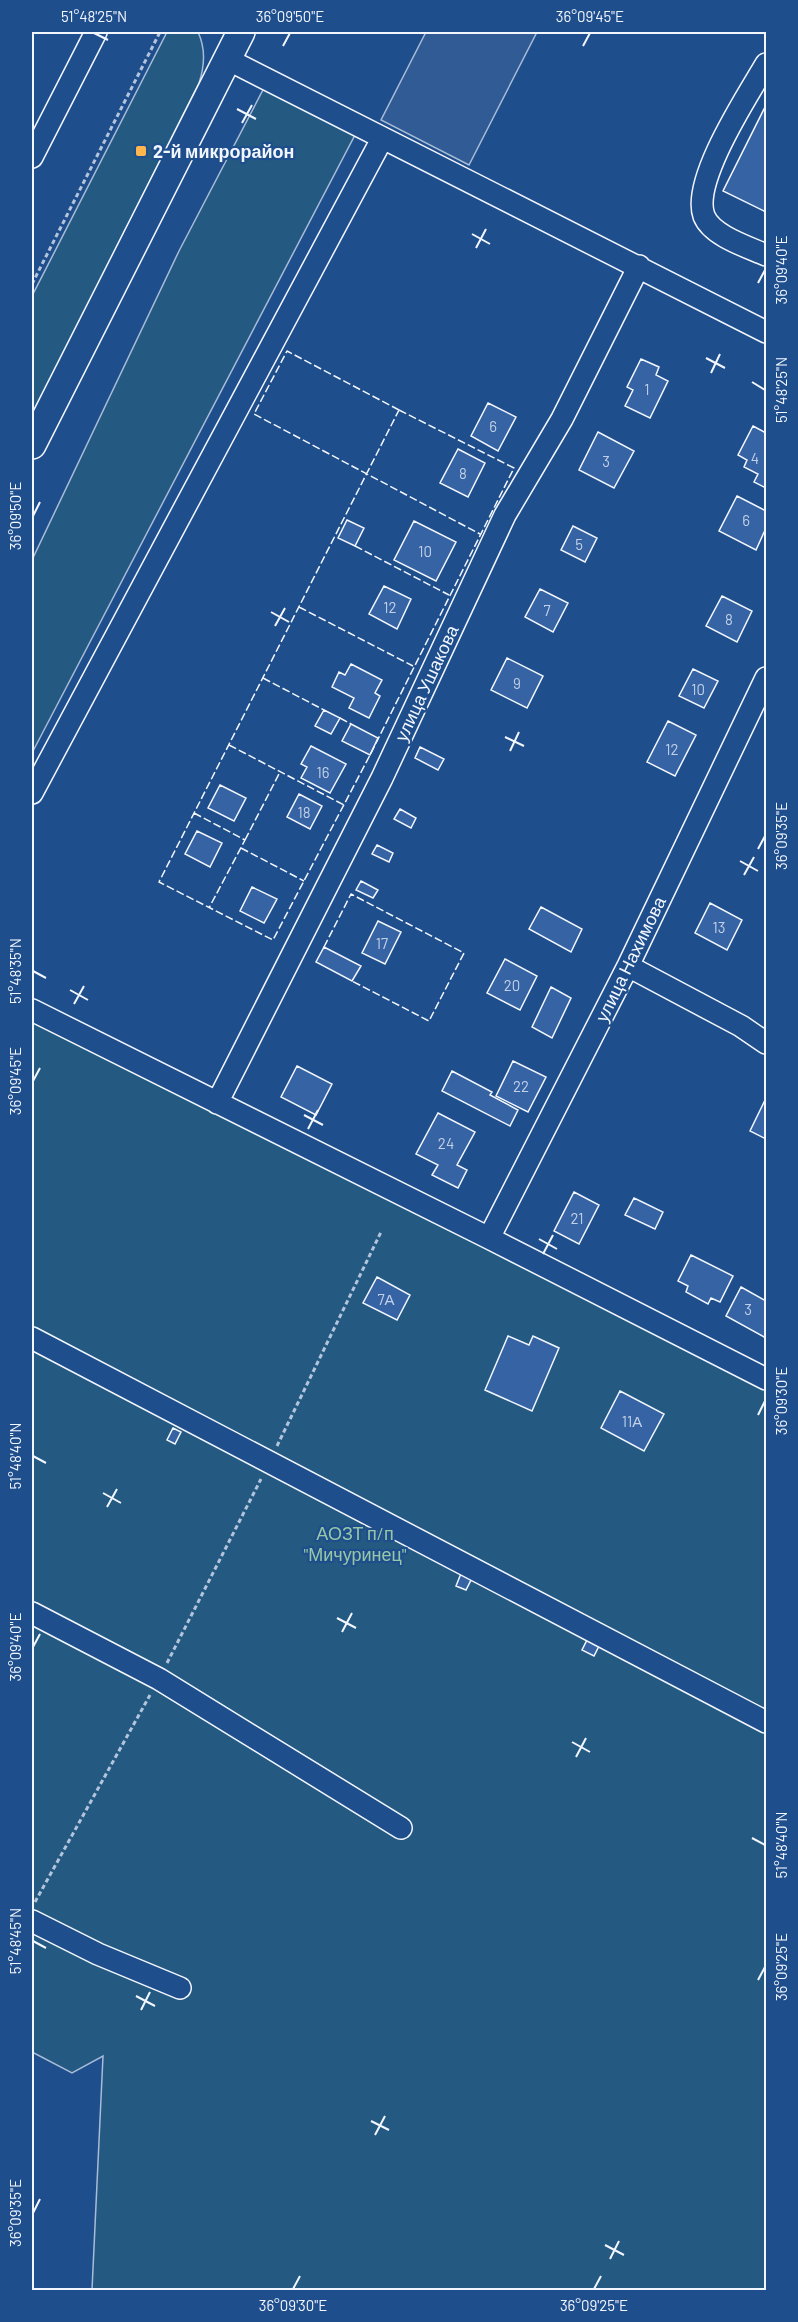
<svg xmlns="http://www.w3.org/2000/svg" width="798" height="2322" viewBox="0 0 798 2322" font-family="Barlow,sans-serif">
	<rect width="100%" height="100%" fill="#1f4e8c"/>
	<path fill="#245a82" stroke="#a8bbd7" stroke-width="1.5" d="M 167,32 L 198,32 C 206,49 205,65 199,83 L 32,416 L 32,296 Z
		M 265,86 L 356,133 L 32,753 L 32,560 L 179,251 Z
		M 32,1019 L 766,1388 L 766,2290 L 92,2290 L 103,2056 L 72,2073 L 32,2052 Z"/>
	<path fill="#305b95" stroke="#a8bbd7" stroke-width="1.5" d="M 426,32 L 537,32 L 469,165 L 381,120 Z"/>
	<path fill="#3563a3" stroke="#f2f6ff" stroke-width="1.5" d="M 766,105 L 766,212 L 723,191 Z
		M 641,359 L 659,367 L 656,375 L 668,381 L 650,418 L 625,406 L 633,390 L 627,387 Z
		M 488,403 L 516,417 L 498,451 L 471,436 Z
		M 753,426 L 766,433 L 766,488 L 754,482 L 758,474 L 744,467 L 747,460 L 738,455 Z
		M 598,432 L 634,451 L 614,488 L 579,470 Z
		M 458,449 L 485,463 L 468,497 L 440,483 Z
		M 737,496 L 766,511 L 766,528 L 756,550 L 719,531 Z
		M 347,520 L 364,528 L 355,546 L 338,538 Z
		M 414,521 L 456,542 L 436,581 L 394,560 Z
		M 573,526 L 597,538 L 585,562 L 561,550 Z
		M 384,586 L 411,599 L 397,629 L 369,614 Z
		M 540,589 L 568,603 L 553,632 L 525,617 Z
		M 722,596 L 752,611 L 737,642 L 706,626 Z
		M 507,658 L 543,676 L 527,708 L 491,690 Z
		M 351,664 L 382,680 L 375,693 L 380,696 L 369,718 L 349,708 L 354,698 L 332,687 L 339,672 L 345,675 Z
		M 693,669 L 718,681 L 704,708 L 679,696 Z
		M 324,710 L 340,718 L 331,734 L 315,726 Z
		M 668,721 L 696,735 L 675,776 L 647,762 Z
		M 351,724 L 378,738 L 370,755 L 342,741 Z
		M 311,746 L 346,764 L 330,793 L 301,778 L 307,767 L 301,764 Z
		M 420,747 L 444,759 L 438,770 L 415,758 Z
		M 220,785 L 246,798 L 234,821 L 208,808 Z
		M 299,794 L 322,806 L 310,829 L 287,817 Z
		M 400,809 L 416,818 L 411,828 L 394,819 Z
		M 197,831 L 222,843 L 210,867 L 185,854 Z
		M 377,845 L 393,853 L 389,862 L 372,854 Z
		M 361,881 L 378,890 L 373,898 L 356,890 Z
		M 252,887 L 277,899 L 264,923 L 240,911 Z
		M 710,903 L 742,920 L 727,950 L 695,933 Z
		M 541,907 L 582,929 L 571,952 L 529,929 Z
		M 378,921 L 401,932 L 385,964 L 362,953 Z
		M 324,947 L 361,966 L 352,981 L 316,962 Z
		M 505,959 L 537,976 L 520,1010 L 487,993 Z
		M 551,987 L 571,998 L 552,1038 L 532,1027 Z
		M 513,1061 L 546,1077 L 528,1112 L 496,1096 Z
		M 297,1066 L 332,1084 L 316,1115 L 281,1097 Z
		M 452,1071 L 492,1092 L 490,1095 L 518,1110 L 510,1126 L 442,1091 Z
		M 766,1098 L 766,1139 L 750,1131 Z
		M 438,1113 L 475,1132 L 457,1165 L 467,1170 L 458,1188 L 432,1175 L 438,1165 L 416,1154 Z
		M 574,1192 L 599,1205 L 579,1244 L 554,1231 Z
		M 634,1198 L 663,1212 L 655,1229 L 625,1215 Z
		M 691,1255 L 733,1276 L 720,1302 L 711,1298 L 708,1304 L 686,1292 L 688,1286 L 678,1281 Z
		M 377,1277 L 410,1295 L 397,1320 L 363,1303 Z
		M 741,1287 L 766,1301 L 766,1338 L 726,1316 Z
		M 508,1336 L 529,1345 L 533,1336 L 559,1348 L 532,1411 L 485,1390 Z
		M 620,1391 L 664,1414 L 644,1451 L 601,1428 Z
		M 173,1428 L 181,1432 L 175,1444 L 167,1440 Z
		M 462,1571 L 473,1576 L 466,1590 L 456,1586 Z
		M 589,1636 L 601,1642 L 594,1656 L 582,1650 Z"/>
	<g fill="none" stroke-linecap="round" stroke-linejoin="round">
		<g stroke="#f2f6ff" stroke-width="24">
			<path id="minor" d="M 227,59 L 766,332
				M 766,64 C 748,95 691,181 704,216 C 712,236 748,247 766,255
				M 32,157 L 96,32
				M 32,793 L 382,139
				M 628,966 L 741,1026 L 766,1043
				M 32,1010 L 489,1238 L 766,1379
				M 217,1103 L 382,778 L 505,515 L 562,419 L 639,266
				M 489,1238 L 628,966 L 766,678
				M 32,1338 L 766,1722
				M 32,1613 L 159,1679 L 401,1828
				M 32,1921 L 98,1954 L 180,1988"/>
		</g>
		<g stroke="#f2f6ff" stroke-width="30">
			<path id="major" d="M 32,445 L 241,32"/>
		</g>
		<path stroke="#b3c4dc" stroke-width="3" stroke-dasharray="4.5 3" stroke-linecap="butt" d="M 32,284 L 160,32
			M 277,1446 L 381,1232
			M 167,1663 L 261,1479
			M 35,1902 L 150,1695"/>
		<use href="#minor" stroke="#1f4e8c" stroke-width="21"/>
		<use href="#major" stroke="#1f4e8c" stroke-width="27"/>
		<path stroke="#f2f6ff" stroke-width="1.5" stroke-dasharray="8 3" stroke-linecap="butt" d="M 399,410 L 514,468 L 370,755 L 273,940 L 159,882 Z
			M 399,410 L 287,351 L 254,414 L 480,534
			M 355,546 L 449,595
			M 299,607 L 413,666
			M 263,678 L 324,710
			M 340,718 L 351,724
			M 229,745 L 344,805
			M 194,813 L 245,840 L 209,908
			M 245,840 L 280,772
			M 241,848 L 304,881
			M 324,947 L 351,894 L 464,953 L 429,1021 L 352,981"/>
	</g>
	<path fill="none" stroke="#f2f6ff" stroke-width="2" d="M 94,33 L 108,40M 283,46 L 290,33M 583,46 L 590,33M 237,109 L 256,119M 242,123 L 252,105M 472,234 L 490,244M 476,248 L 486,229M 758,283 L 765,270M 706,358 L 725,368M 711,373 L 720,354M 752,382 L 765,390M 33,516 L 40,502M 271,612 L 289,622M 275,626 L 285,608M 505,737 L 524,746M 510,751 L 519,732M 758,849 L 765,836M 740,861 L 758,871M 744,875 L 754,857M 33,971 L 46,978M 70,990 L 88,1000M 74,1004 L 84,986M 33,1081 L 40,1068M 304,1115 L 323,1125M 308,1129 L 318,1110M 539,1239 L 557,1249M 543,1254 L 553,1235M 758,1415 L 765,1401M 33,1456 L 46,1463M 103,1493 L 121,1503M 107,1507 L 117,1489M 337,1618 L 356,1628M 342,1632 L 352,1613M 33,1647 L 40,1634M 572,1742 L 590,1752M 576,1757 L 586,1738M 752,1838 L 765,1845M 33,1941 L 46,1948M 758,1980 L 765,1967M 136,1996 L 155,2006M 141,2010 L 150,1992M 371,2121 L 389,2130M 375,2135 L 385,2116M 33,2213 L 40,2199M 605,2245 L 624,2255M 610,2259 L 619,2241M 293,2289 L 300,2276M 594,2289 L 601,2276"/>
	<rect fill="#ffb74d" stroke="#1f4e8c" stroke-width="2" x="135" y="145" width="12" height="12" rx="3"/>
	<g text-anchor="middle" dominant-baseline="central" stroke-width="4.5" stroke-linejoin="round" paint-order="stroke">
		<g font-size="15" fill="#c3d1e8">
			<text x="647" y="389">1</text>
			<text x="493" y="426">6</text>
			<text x="755" y="458">4</text>
			<text x="606" y="461">3</text>
			<text x="463" y="473">8</text>
			<text x="746" y="520">6</text>
			<text x="579" y="544">5</text>
			<text x="425" y="551">10</text>
			<text x="390" y="607">12</text>
			<text x="547" y="610">7</text>
			<text x="729" y="619">8</text>
			<text x="517" y="683">9</text>
			<text x="698" y="689">10</text>
			<text x="672" y="749">12</text>
			<text x="323" y="772">16</text>
			<text x="304" y="812">18</text>
			<text x="719" y="927">13</text>
			<text x="382" y="943">17</text>
			<text x="512" y="985">20</text>
			<text x="521" y="1086">22</text>
			<text x="446" y="1143">24</text>
			<text x="577" y="1218">21</text>
			<text x="386" y="1299">7А</text>
			<text x="748" y="1309">3</text>
			<text x="632" y="1421">11А</text>
		</g>
		<g font-size="18" font-weight="bold" fill="#f2f6ff" stroke="#1f4e8c" text-anchor="start">
			<text x="153" y="151">2-й микрорайон</text>
		</g>
		<g font-size="18" fill="#f2f6ff" stroke="#1f4e8c">
			<text transform="translate(426 683) rotate(-65)">улица Ушакова</text>
			<text transform="translate(630 959) rotate(-64)">улица Нахимова</text>
		</g>
		<g font-size="18" fill="#97c8a6" stroke="#1f4e8c">
			<text x="355" y="1533">АОЗТ п/п<tspan x="355" dy="21">"Мичуринец"</tspan></text>
		</g>
	</g>
	<rect width="798" height="2322" fill="none" stroke="#1f4e8c" stroke-width="66"/>
	<rect x="33" y="33" width="732" height="2256" fill="none" stroke="#f2f6ff" stroke-width="2"/>
	<g font-size="15" text-anchor="middle" fill="#f2f6ff">
		<text x="94" y="22">51°48'25"N</text>
		<text x="290" y="22">36°09'50"E</text>
		<text x="590" y="22">36°09'45"E</text>
		<text transform="translate(782 270) rotate(-90)" y="5">36°09'40"E</text>
		<text transform="translate(782 390) rotate(-90)" y="5">51°48'25"N</text>
		<text transform="translate(16 516) rotate(-90)" y="5">36°09'50"E</text>
		<text transform="translate(782 836) rotate(-90)" y="5">36°09'35"E</text>
		<text transform="translate(16 971) rotate(-90)" y="5">51°48'35"N</text>
		<text transform="translate(16 1081) rotate(-90)" y="5">36°09'45"E</text>
		<text transform="translate(782 1401) rotate(-90)" y="5">36°09'30"E</text>
		<text transform="translate(16 1456) rotate(-90)" y="5">51°48'40"N</text>
		<text transform="translate(16 1647) rotate(-90)" y="5">36°09'40"E</text>
		<text transform="translate(782 1845) rotate(-90)" y="5">51°48'40"N</text>
		<text transform="translate(16 1941) rotate(-90)" y="5">51°48'45"N</text>
		<text transform="translate(782 1967) rotate(-90)" y="5">36°09'25"E</text>
		<text transform="translate(16 2213) rotate(-90)" y="5">36°09'35"E</text>
		<text x="293" y="2311">36°09'30"E</text>
		<text x="594" y="2311">36°09'25"E</text>
	</g>
</svg>
